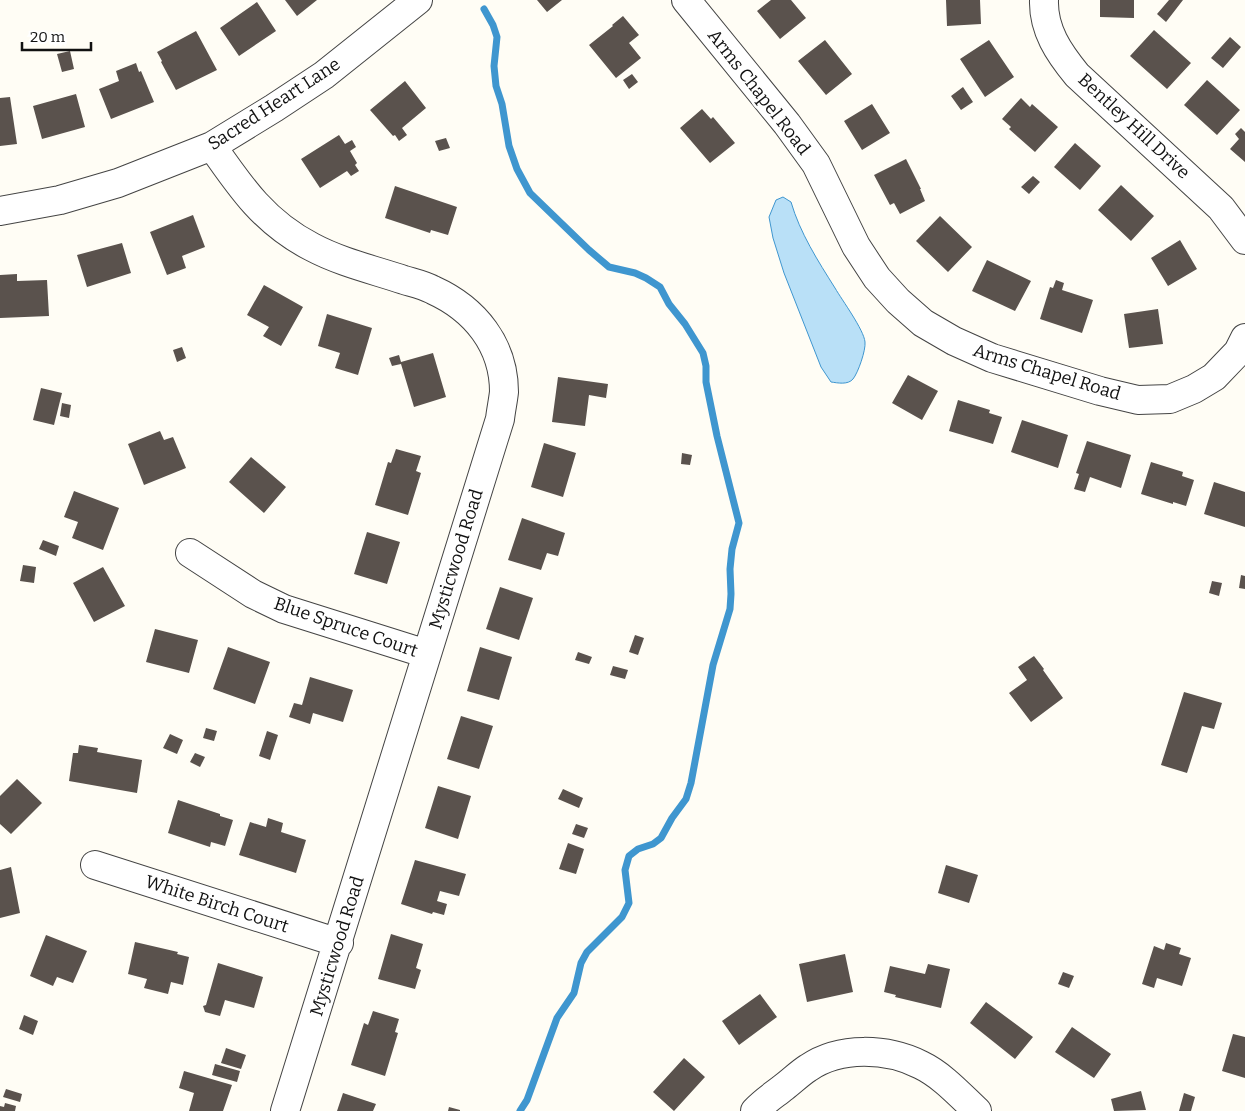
<svg xmlns="http://www.w3.org/2000/svg" width="1245" height="1111" viewBox="0 0 1245 1111" font-family="Bitter,serif">
	<rect width="100%" height="100%" fill="#fffdf5"/>
	<path fill="#b9e0f7" stroke="#3f96cf" d="M 783,197 L 791,202 C 800,233 818,261 835,288 C 842,300 864,330 865,342 C 866,350 858,373 853,379 C 848,385 838,383 831,382 L 821,367 L 784,273 L 773,238 L 769,217 L 776,200 Z"/>
	<g fill="none" stroke-linecap="round" stroke-linejoin="round">
		<path stroke="#3f96cf" stroke-width="7" d="M 484,9 L 493,25 L 497,37 L 494,66 L 496,86 L 502,104 L 509,146 L 517,169 L 530,193 L 589,250 L 609,267 L 635,273 L 646,278 L 660,287 L 669,304 L 685,324 L 703,353 L 706,366 L 706,382 L 717,436 L 739,523 L 732,549 L 730,569 L 731,594 L 730,609 L 713,665 L 691,783 L 686,799 L 672,818 L 661,838 L 653,844 L 638,849 L 629,856 L 625,870 L 629,903 L 622,917 L 587,952 L 581,963 L 574,993 L 557,1018 L 527,1100 L 520,1111"/>
	</g>
	<path fill="#5a524d" d="M 285,0 L 317,0 L 297,16 Z
		M 537,0 L 562,0 L 547,12 Z
		M 771,0 L 791,0 L 806,18 L 780,39 L 757,11 Z
		M 946,0 L 980,0 L 981,24 L 947,26 Z
		M 1100,0 L 1134,0 L 1134,18 L 1100,17 Z
		M 1169,0 L 1183,0 L 1166,22 L 1157,14 Z
		M 257,2 L 276,31 L 239,56 L 220,28 Z
		M 623,16 L 639,35 L 629,43 L 641,58 L 616,78 L 589,45 L 613,26 L 612,25 Z
		M 1154,30 L 1191,63 L 1167,89 L 1130,56 Z
		M 196,31 L 217,70 L 176,90 L 161,62 L 162,61 L 157,52 Z
		M 1230,37 L 1241,47 L 1223,68 L 1211,58 Z
		M 825,40 L 852,74 L 826,95 L 798,61 Z
		M 989,40 L 1014,77 L 985,97 L 960,59 Z
		M 70,51 L 74,69 L 62,72 L 57,54 Z
		M 136,63 L 139,72 L 141,71 L 154,102 L 111,119 L 99,89 L 119,81 L 116,71 Z
		M 632,74 L 638,82 L 629,89 L 623,80 Z
		M 1207,80 L 1240,110 L 1217,135 L 1184,105 Z
		M 405,81 L 426,108 L 402,128 L 407,135 L 399,141 L 395,135 L 393,136 L 370,110 Z
		M 963,87 L 973,102 L 961,110 L 951,96 Z
		M 76,94 L 85,127 L 42,139 L 33,106 Z
		M 10,97 L 17,144 L 0,146 L 0,98 Z
		M 1021,98 L 1030,107 L 1032,104 L 1058,127 L 1035,152 L 1009,129 L 1011,127 L 1002,119 Z
		M 872,104 L 890,133 L 862,150 L 844,121 Z
		M 702,109 L 711,119 L 713,117 L 735,143 L 710,163 L 680,128 Z
		M 1241,128 L 1245,132 L 1245,162 L 1230,149 L 1239,139 L 1235,134 Z
		M 339,135 L 345,144 L 352,140 L 356,147 L 350,151 L 357,163 L 355,165 L 359,171 L 351,176 L 347,171 L 320,188 L 301,159 Z
		M 446,138 L 450,148 L 439,151 L 435,141 Z
		M 1075,143 L 1101,166 L 1080,190 L 1054,167 Z
		M 906,159 L 921,189 L 920,189 L 925,201 L 900,214 L 894,203 L 890,205 L 874,175 Z
		M 1033,176 L 1040,182 L 1029,194 L 1021,187 Z
		M 1121,185 L 1154,216 L 1131,241 L 1098,210 Z
		M 395,186 L 457,207 L 448,235 L 431,230 L 430,233 L 385,218 Z
		M 193,215 L 205,247 L 182,256 L 186,268 L 167,275 L 150,232 Z
		M 940,216 L 972,247 L 948,272 L 916,241 Z
		M 1180,240 L 1197,269 L 1168,286 L 1151,258 Z
		M 122,243 L 131,273 L 87,287 L 77,255 Z
		M 987,260 L 1031,281 L 1015,311 L 972,291 Z
		M 17,274 L 17,281 L 47,280 L 49,316 L 0,318 L 0,275 Z
		M 1056,280 L 1064,283 L 1062,290 L 1093,300 L 1082,333 L 1040,319 L 1050,287 L 1053,288 Z
		M 264,285 L 303,307 L 281,346 L 263,336 L 269,327 L 247,315 Z
		M 1158,309 L 1163,344 L 1129,348 L 1124,314 Z
		M 327,314 L 372,328 L 358,375 L 335,368 L 340,353 L 318,346 Z
		M 182,347 L 186,358 L 177,362 L 173,350 Z
		M 433,353 L 446,397 L 414,407 L 401,364 L 392,366 L 389,358 L 399,355 L 401,362 Z
		M 908,375 L 938,391 L 922,420 L 892,403 Z
		M 558,377 L 608,384 L 606,398 L 589,395 L 585,426 L 552,422 Z
		M 41,388 L 62,393 L 54,425 L 33,420 Z
		M 958,400 L 990,410 L 989,413 L 1002,417 L 993,444 L 949,431 Z
		M 62,403 L 71,405 L 69,418 L 60,416 Z
		M 1022,420 L 1068,435 L 1058,468 L 1011,452 Z
		M 160,431 L 164,440 L 173,437 L 186,468 L 144,485 L 128,444 Z
		M 1087,441 L 1131,455 L 1121,488 L 1090,477 L 1085,492 L 1074,489 L 1079,474 L 1076,473 Z
		M 544,443 L 576,453 L 563,497 L 531,487 Z
		M 396,449 L 421,456 L 416,471 L 421,473 L 408,515 L 375,505 L 388,462 L 391,463 Z
		M 682,453 L 692,455 L 690,465 L 681,464 Z
		M 251,457 L 286,487 L 264,513 L 229,482 Z
		M 1151,462 L 1183,472 L 1182,476 L 1194,480 L 1186,506 L 1173,502 L 1173,504 L 1141,494 Z
		M 1214,482 L 1245,492 L 1245,527 L 1204,514 Z
		M 74,491 L 119,508 L 103,550 L 72,538 L 78,522 L 64,517 Z
		M 522,518 L 565,533 L 558,556 L 547,553 L 541,570 L 508,560 Z
		M 367,532 L 400,542 L 387,584 L 354,574 Z
		M 43,540 L 59,546 L 56,556 L 39,549 Z
		M 23,565 L 36,567 L 34,583 L 20,581 Z
		M 103,567 L 125,606 L 94,622 L 73,583 Z
		M 1241,575 L 1245,576 L 1245,589 L 1239,588 Z
		M 1212,581 L 1222,583 L 1219,596 L 1209,593 Z
		M 500,587 L 533,598 L 519,640 L 486,629 Z
		M 155,629 L 198,640 L 189,673 L 146,662 Z
		M 635,635 L 644,638 L 638,655 L 629,652 Z
		M 228,647 L 270,662 L 255,704 L 213,689 Z
		M 480,647 L 512,657 L 499,700 L 467,691 Z
		M 578,652 L 592,657 L 589,664 L 575,660 Z
		M 1034,656 L 1044,669 L 1043,670 L 1063,698 L 1031,722 L 1009,693 L 1027,680 L 1018,667 Z
		M 613,666 L 628,670 L 625,679 L 610,675 Z
		M 310,677 L 353,690 L 343,722 L 313,713 L 310,724 L 289,717 L 294,703 L 302,705 Z
		M 1184,692 L 1222,703 L 1214,729 L 1202,726 L 1187,773 L 1161,765 Z
		M 461,716 L 493,726 L 479,769 L 447,759 Z
		M 206,728 L 217,731 L 214,741 L 203,738 Z
		M 267,731 L 278,735 L 270,760 L 259,756 Z
		M 170,734 L 183,740 L 177,754 L 163,748 Z
		M 79,745 L 98,748 L 97,752 L 142,760 L 137,793 L 69,781 L 73,753 L 78,753 Z
		M 195,753 L 205,757 L 200,767 L 190,762 Z
		M 17,779 L 42,803 L 11,834 L 0,824 L 0,796 Z
		M 438,786 L 471,796 L 458,839 L 425,828 Z
		M 563,789 L 583,798 L 579,808 L 558,799 Z
		M 178,800 L 220,814 L 220,816 L 233,820 L 225,846 L 211,842 L 210,847 L 168,833 Z
		M 268,818 L 283,823 L 281,832 L 306,840 L 296,873 L 239,855 L 250,822 L 266,827 Z
		M 576,824 L 588,828 L 584,838 L 572,834 Z
		M 568,843 L 584,849 L 576,874 L 559,869 Z
		M 415,860 L 466,874 L 459,896 L 440,891 L 437,901 L 447,904 L 444,915 L 433,912 L 432,914 L 401,904 Z
		M 946,865 L 978,875 L 969,903 L 938,893 Z
		M 11,867 L 20,913 L 0,918 L 0,870 Z
		M 391,934 L 423,944 L 416,968 L 421,970 L 415,989 L 378,979 Z
		M 46,935 L 87,951 L 73,983 L 57,977 L 53,986 L 30,976 Z
		M 135,942 L 178,952 L 177,954 L 189,957 L 183,985 L 171,982 L 168,994 L 144,988 L 147,979 L 128,974 Z
		M 1166,943 L 1181,948 L 1179,954 L 1191,958 L 1182,986 L 1157,978 L 1154,988 L 1142,984 L 1154,946 L 1164,950 Z
		M 845,954 L 853,992 L 807,1002 L 799,964 Z
		M 218,963 L 263,977 L 254,1008 L 225,1000 L 220,1016 L 205,1012 L 203,1006 L 206,1005 Z
		M 928,964 L 950,969 L 941,1008 L 895,997 L 896,995 L 884,992 L 890,966 L 925,974 Z
		M 1063,972 L 1074,976 L 1069,988 L 1058,984 Z
		M 760,994 L 777,1017 L 739,1045 L 722,1021 Z
		M 986,1002 L 1033,1037 L 1015,1059 L 970,1023 Z
		M 373,1011 L 399,1019 L 395,1032 L 398,1033 L 385,1076 L 351,1065 L 364,1023 L 368,1025 Z
		M 24,1015 L 38,1021 L 33,1035 L 19,1029 Z
		M 1072,1027 L 1111,1054 L 1094,1078 L 1055,1052 Z
		M 1233,1034 L 1245,1037 L 1245,1078 L 1222,1071 Z
		M 226,1048 L 246,1055 L 241,1069 L 221,1063 Z
		M 684,1058 L 705,1077 L 674,1111 L 653,1092 Z
		M 215,1064 L 240,1071 L 237,1082 L 212,1075 Z
		M 184,1071 L 232,1085 L 223,1111 L 189,1111 L 194,1093 L 179,1088 Z
		M 6,1089 L 22,1094 L 20,1102 L 3,1097 Z
		M 1141,1091 L 1146,1110 L 1114,1111 L 1111,1099 Z
		M 343,1093 L 376,1104 L 373,1111 L 337,1111 Z
		M 1184,1093 L 1195,1097 L 1191,1111 L 1179,1111 Z
		M 5,1103 L 16,1106 L 15,1111 L 0,1111 L 0,1106 L 4,1107 Z
		M 449,1107 L 460,1110 L 460,1111 L 448,1111 Z"/>
	<g fill="none" stroke-linecap="round" stroke-linejoin="round">
		<g stroke="#444" stroke-width="30">
			<path id="minor" d="M 686,0 L 787,124 L 816,164 L 856,246 L 877,278 L 898,301 L 923,323 L 954,341 L 992,358 L 1100,391 L 1138,400 L 1170,399 L 1194,389 L 1214,377 L 1238,352 L 1245,338
				M 1044,0 C 1043,30 1059,53 1077,75 L 1221,208 L 1245,240
				M 212,146 C 241,188 265,223 312,247 C 340,262 374,270 404,280 C 414,283 424,285 433,290 C 475,309 504,345 504,392 C 503,401 501,410 500,419 L 285,1111
				M 0,211 L 60,200 L 118,183 L 212,146 L 274,108 L 324,75 L 418,0
				M 190,553 L 253,594 L 284,609 L 427,654
				M 95,865 L 339,943
				M 755,1111 C 763,1102 774,1095 784,1087 C 792,1081 800,1073 808,1068 C 840,1046 887,1048 921,1065 C 942,1075 960,1095 977,1111"/>
		</g>
		<use href="#minor" stroke="#fff" stroke-width="28"/>
	</g>
	<g text-anchor="middle" dominant-baseline="central" stroke-width="5" stroke-linejoin="round" paint-order="stroke">
		<g font-size="18" fill="#111" stroke="#fff">
			<text transform="translate(759 92) rotate(52)">Arms Chapel Road</text>
			<text transform="translate(274 104) rotate(-33)">Sacred Heart Lane</text>
			<text transform="translate(1134 126) rotate(43)">Bentley Hill Drive</text>
			<text transform="translate(1047 372) rotate(17)">Arms Chapel Road</text>
			<text transform="translate(456 559) rotate(-73)">Mysticwood Road</text>
			<text transform="translate(346 627) rotate(19)">Blue Spruce Court</text>
			<text transform="translate(217 904) rotate(18)">White Birch Court</text>
			<text transform="translate(337 946) rotate(-73)">Mysticwood Road</text>
		</g>
	</g>
	<path d="M22 42v8h69v-8" fill="none" stroke="#111111" stroke-width="2.5"/>
	<text x="30" y="42" font-size="15" fill="#111111" stroke="#ffffff" stroke-width="4" paint-order="stroke">20 m</text>
</svg>
